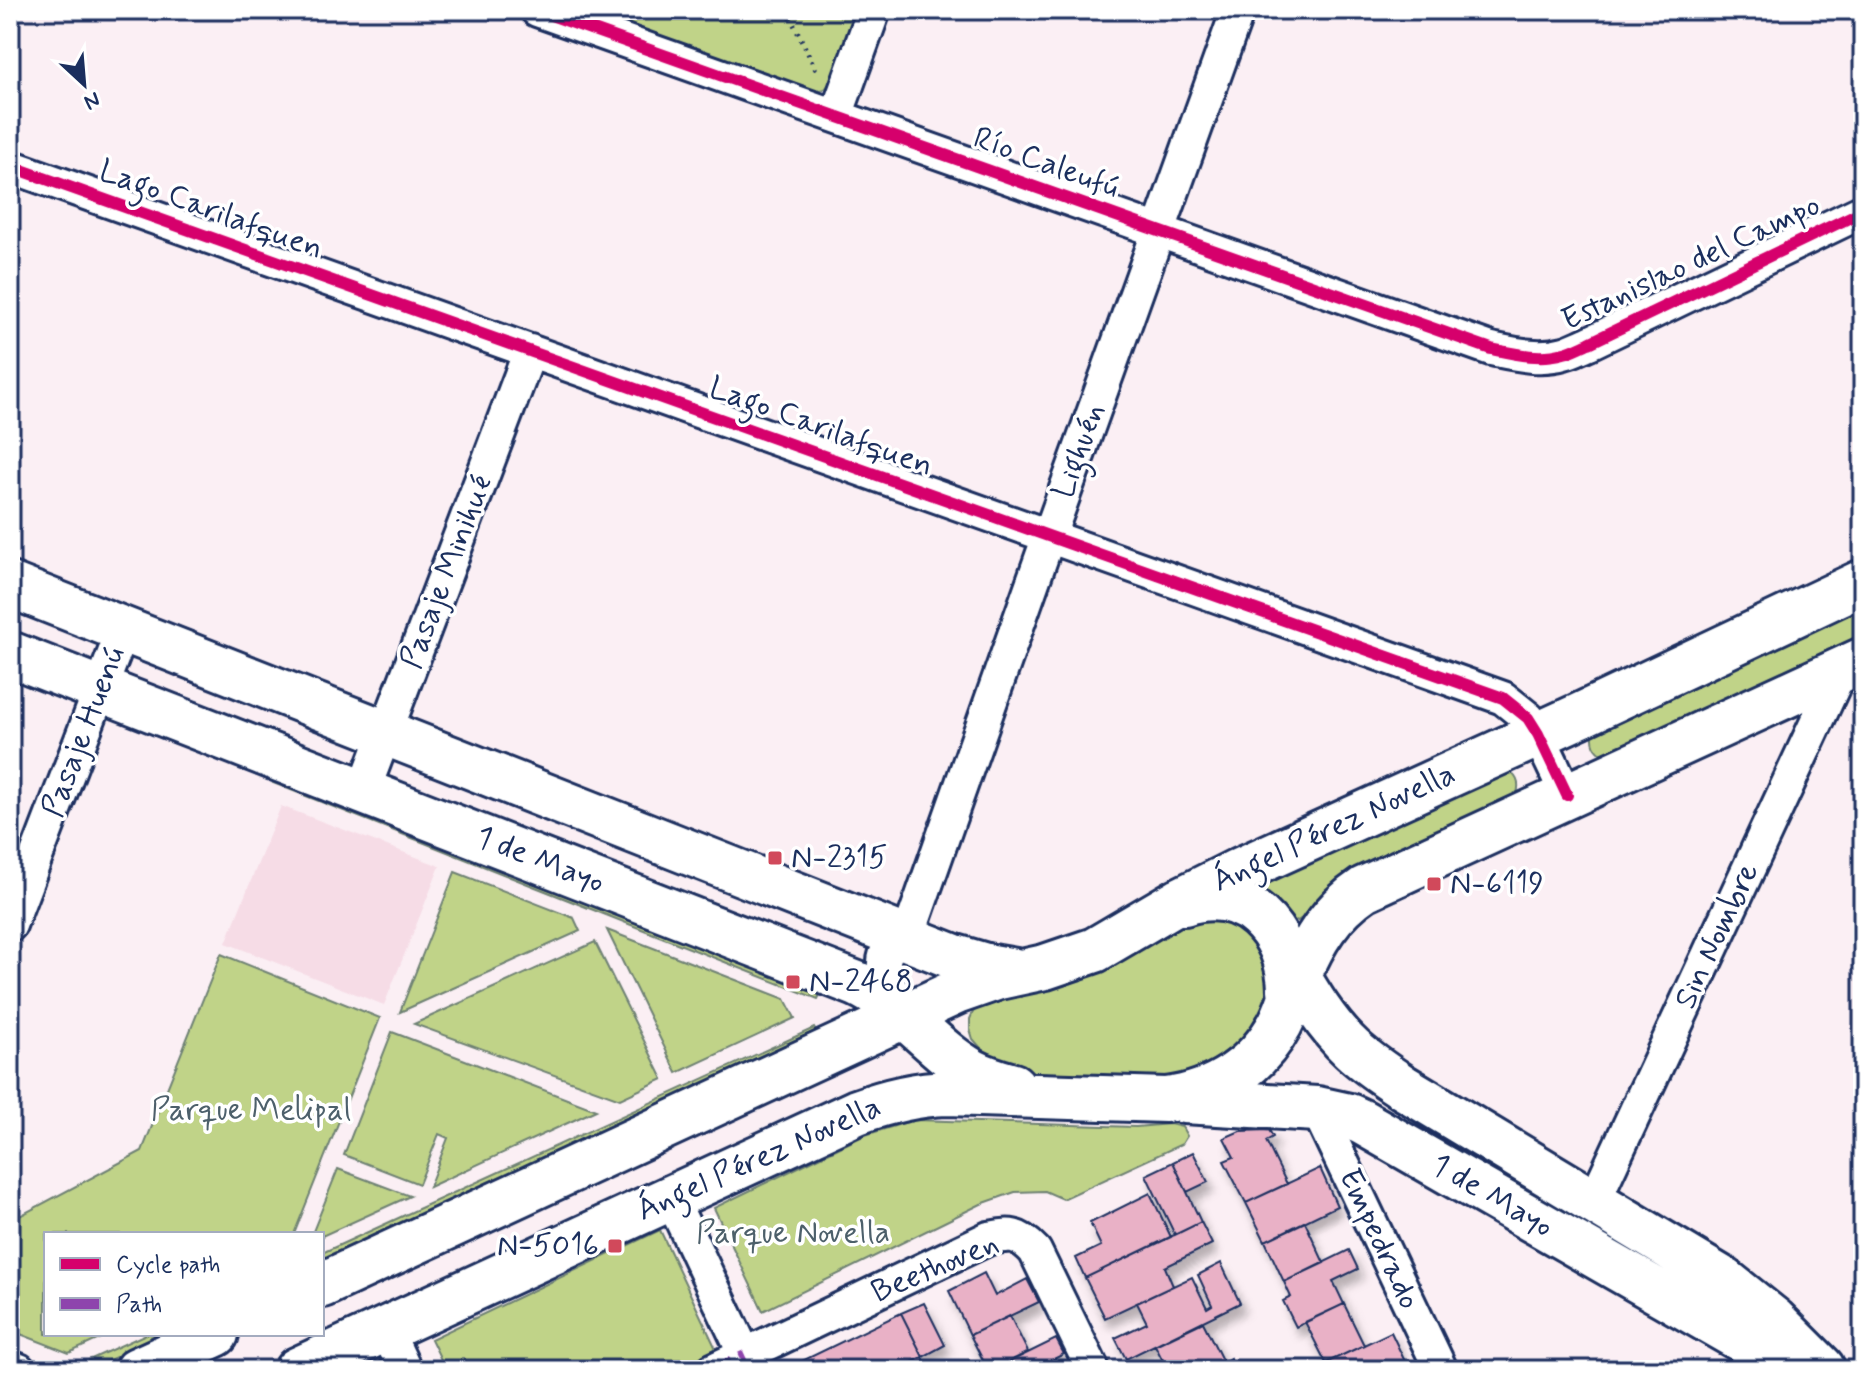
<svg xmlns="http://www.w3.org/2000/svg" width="1873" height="1380" viewBox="0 0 1873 1380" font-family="Mynerve,sans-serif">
	<defs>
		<filter id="shadow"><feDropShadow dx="5" dy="9" stdDeviation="4" flood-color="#0004"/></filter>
	</defs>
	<rect width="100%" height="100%" fill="#fbeff4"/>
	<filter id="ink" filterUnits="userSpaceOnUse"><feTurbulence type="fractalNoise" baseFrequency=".0125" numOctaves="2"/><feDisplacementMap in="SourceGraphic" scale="16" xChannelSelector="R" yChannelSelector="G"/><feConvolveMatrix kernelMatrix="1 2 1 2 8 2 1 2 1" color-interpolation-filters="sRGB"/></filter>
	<g filter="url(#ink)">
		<path fill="#f6dce6" d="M 281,806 L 440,866 L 384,1005 L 226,943 Z"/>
		<path fill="#c0d388" stroke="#6e8173" stroke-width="2" d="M 585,10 L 857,10 L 833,79 L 825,89 L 813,92 Z
			M 1863,600 L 1863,643 L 1606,757 C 1594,750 1591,742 1594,730 Z
			M 1509,771 C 1519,778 1520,786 1516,797 L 1326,890 C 1314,901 1308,919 1292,923 L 1254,894 L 1251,882 Z
			M 276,773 L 823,988 L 818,999 L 273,783 Z
			M 455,872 L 574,918 L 580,931 L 400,1012 Z
			M 1219,916 L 1251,936 L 1270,971 L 1269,1008 L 1244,1045 L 1208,1068 L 1166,1080 L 1062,1076 L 1041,1074 L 1019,1068 L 988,1056 L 973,1039 L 970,1029 L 970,1019 L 973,1012 L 981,1005 L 1179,922 Z
			M 607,930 L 785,999 L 795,1018 L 677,1073 Z
			M 595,942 L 663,1079 L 620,1099 L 414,1024 Z
			M 221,954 L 380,1018 L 294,1234 L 46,1234 L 46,1334 L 110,1334 L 69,1353 L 10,1330 L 10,1221 L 142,1151 Z
			M 814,1028 L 818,1036 L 322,1263 L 322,1253 Z
			M 392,1032 L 596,1110 L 429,1187 L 448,1138 L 439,1134 L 419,1184 L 344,1155 Z
			M 914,1120 L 1136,1127 L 1170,1124 L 1182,1127 L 1187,1136 L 1182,1144 L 1063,1199 L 1045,1191 L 1015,1192 L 981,1204 L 763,1311 L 714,1208 L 865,1135 Z
			M 338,1169 L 410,1196 L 322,1236 L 322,1234 L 312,1234 Z
			M 660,1230 L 718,1353 L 683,1370 L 446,1370 L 431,1339 Z
			M 146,1334 L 166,1334 L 92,1368 L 89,1360 Z"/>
		<path fill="#e9b1c6" stroke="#1b2f5e" stroke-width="2" filter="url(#shadow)" d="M 1269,1130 L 1273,1137 L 1266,1141 L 1287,1184 L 1246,1203 L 1224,1161 L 1234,1157 L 1224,1138 L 1240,1131 Z
			M 1193,1152 L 1208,1182 L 1187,1192 L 1173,1162 Z
			M 1173,1162 L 1201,1222 L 1175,1235 L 1146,1175 Z
			M 1320,1168 L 1337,1206 L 1265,1241 L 1246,1203 Z
			M 1150,1193 L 1171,1237 L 1085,1278 L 1076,1258 L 1101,1246 L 1090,1223 Z
			M 1201,1222 L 1212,1244 L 1165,1267 L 1173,1286 L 1105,1318 L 1085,1278 Z
			M 1305,1222 L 1324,1263 L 1284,1282 L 1265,1241 Z
			M 1349,1250 L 1358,1269 L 1333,1281 L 1344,1304 L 1296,1327 L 1283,1301 L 1291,1297 L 1284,1282 Z
			M 1221,1263 L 1240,1303 L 1126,1359 L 1115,1338 L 1147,1323 L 1137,1303 L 1192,1277 L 1207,1308 L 1212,1305 L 1198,1275 Z
			M 984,1273 L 995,1296 L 1027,1279 L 1039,1302 L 970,1335 L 949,1291 Z
			M 924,1303 L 945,1345 L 923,1357 L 901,1313 Z
			M 1344,1304 L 1364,1345 L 1326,1363 L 1305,1322 Z
			M 901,1313 L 923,1357 L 895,1370 L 793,1370 L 798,1363 Z
			M 1010,1316 L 1028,1352 L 993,1370 L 988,1370 L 970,1335 Z
			M 1203,1322 L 1223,1362 L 1206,1370 L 1165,1370 L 1167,1369 L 1155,1345 Z
			M 1391,1332 L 1409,1370 L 1311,1370 Z
			M 1056,1339 L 1064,1354 L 1037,1367 L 1038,1370 L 993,1370 Z
			M 923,1357 L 929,1370 L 901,1370 L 900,1368 Z
			M 1230,1358 L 1236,1370 L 1206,1370 L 1223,1362 Z"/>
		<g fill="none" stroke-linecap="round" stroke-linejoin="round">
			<g stroke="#1b2f5e" stroke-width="38">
				<path id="street" d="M 537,10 L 1491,349 C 1515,354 1540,360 1564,353 C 1573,351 1581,346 1589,343 L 1863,211
					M 836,116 L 874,10
					M 10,166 L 1503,698 L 1528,718 L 1538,734 L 1567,795
					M 363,792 L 530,351
					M 10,925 L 123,630
					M 902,1013 C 891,987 865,950 907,939 L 1049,536 L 1238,10
					M 1317,1109 L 1441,1370
					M 671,1198 L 752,1370
					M 1594,1201 L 1841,670
					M 386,1329 L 405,1370
					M 10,1367 L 19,1370
					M 713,1370 L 989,1238 C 1011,1234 1018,1233 1035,1251 L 1093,1370"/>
			</g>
			<g stroke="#1b2f5e" stroke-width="50">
				<path id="secondary" d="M 10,585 L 952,956 L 986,966 L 1015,971
					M 10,654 L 857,984 C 901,1004 930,1047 972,1071 C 985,1078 999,1082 1013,1086
					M 1184,903 C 1245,883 1289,931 1290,990
					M 1289,961 C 1307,992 1325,1024 1352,1049 C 1367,1063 1385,1075 1403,1087 L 1724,1280 L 1774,1320 L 1822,1368
					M 1184,1101 L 1317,1109 L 1349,1116 L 1362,1122 L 1795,1370
					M 322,1285 L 956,992 L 999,977 L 1045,967 L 1095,950 L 1180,900 L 1238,871 L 1579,716 L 1863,582
					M 137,1370 L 216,1334
					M 297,1370 L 857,1112 C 887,1101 915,1094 947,1093 L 1166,1100 C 1215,1094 1257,1067 1280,1024 C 1288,1009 1292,993 1298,977 C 1313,941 1331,911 1364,889 L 1863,660"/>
			</g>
			<path stroke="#1b2f5e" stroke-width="5" stroke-dasharray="2 6" stroke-linecap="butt" d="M 787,10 L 816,70"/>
			<use href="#street" stroke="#fff" stroke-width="32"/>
			<use href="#secondary" stroke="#fff" stroke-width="44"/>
			<path stroke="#8e44ad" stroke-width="10" stroke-dasharray="20 10" stroke-linecap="butt" d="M 713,1370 L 745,1355"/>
			<g stroke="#fff" stroke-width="17">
				<path id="cycleway" d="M 537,10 L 1491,349 C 1515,354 1540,360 1564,353 C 1573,351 1581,346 1589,343 L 1863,211
					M 10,166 L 1503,698 L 1528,718 L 1538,734 L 1567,795"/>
			</g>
			<use href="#cycleway" stroke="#d6006c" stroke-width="12"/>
		</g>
	</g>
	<g fill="#d1495b" stroke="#fff" stroke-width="3">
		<rect x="767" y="850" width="16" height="16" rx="4"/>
		<rect x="1426" y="876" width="16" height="16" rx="4"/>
		<rect x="785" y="974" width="16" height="16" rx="4"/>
		<rect x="607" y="1238" width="16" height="16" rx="4"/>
	</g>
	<g text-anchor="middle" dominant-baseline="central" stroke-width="7" stroke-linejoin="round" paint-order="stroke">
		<g font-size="32" fill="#1b2f5e" stroke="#fff">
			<text transform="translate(1046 163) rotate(20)">Río Caleufú</text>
			<text transform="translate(211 210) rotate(20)">Lago Carilafquen</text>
			<text transform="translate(1691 263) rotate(-25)">Estanislao del Campo</text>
			<text transform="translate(821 427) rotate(20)">Lago Carilafquen</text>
			<text transform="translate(1079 451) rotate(-70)">Lighuén</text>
			<text transform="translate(447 572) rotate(-69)">Pasaje Minihué</text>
			<text transform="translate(84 732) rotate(-69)">Pasaje Huenú</text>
			<text transform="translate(1334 828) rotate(-25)">Ángel Pérez Novella</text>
			<text transform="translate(540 860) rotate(21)">1 de Mayo</text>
			<text transform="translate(1717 936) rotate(-65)">Sin Nombre</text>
			<text transform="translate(759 1159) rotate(-24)">Ángel Pérez Novella</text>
			<text transform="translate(1492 1196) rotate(30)">1 de Mayo</text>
			<text transform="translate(1379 1239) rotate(65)">Empedrado</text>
			<text transform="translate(935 1268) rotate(-23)">Beethoven</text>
		</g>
		<g font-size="32" fill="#1b2f5e" stroke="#fff" text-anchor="start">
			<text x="791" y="858">N-2315</text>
			<text x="1450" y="884">N-6119</text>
			<text x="809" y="982">N-2468</text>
			<text x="599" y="1246" text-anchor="end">N-5016</text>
		</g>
		<g font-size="32" fill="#4d606b" stroke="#fff">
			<text x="251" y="1110">Parque Melipal</text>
			<text x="793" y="1233">Parque Novella</text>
		</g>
	</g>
	<rect width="1873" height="1380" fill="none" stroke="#fff" stroke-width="40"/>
	<rect x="20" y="20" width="1833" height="1340" fill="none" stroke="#1b2f5e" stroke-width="3" filter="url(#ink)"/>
	<rect x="44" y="1232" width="280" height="104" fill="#ffffff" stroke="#a4acbf" stroke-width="2"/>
	<rect x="60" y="1258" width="40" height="12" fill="#d6006c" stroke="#a4acbf" stroke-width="2"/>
	<text x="116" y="1272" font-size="24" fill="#1b2f5e">Cycle path</text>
	<rect x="60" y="1298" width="40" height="12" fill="#8e44ad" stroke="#a4acbf" stroke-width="2"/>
	<text x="116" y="1312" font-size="24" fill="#1b2f5e">Path</text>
	<g transform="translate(84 84) rotate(154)" stroke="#ffffff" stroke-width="6" paint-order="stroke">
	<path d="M0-6L14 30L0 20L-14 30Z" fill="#1b2f5e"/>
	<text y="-12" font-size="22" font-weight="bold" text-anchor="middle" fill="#1b2f5e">N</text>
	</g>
</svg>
